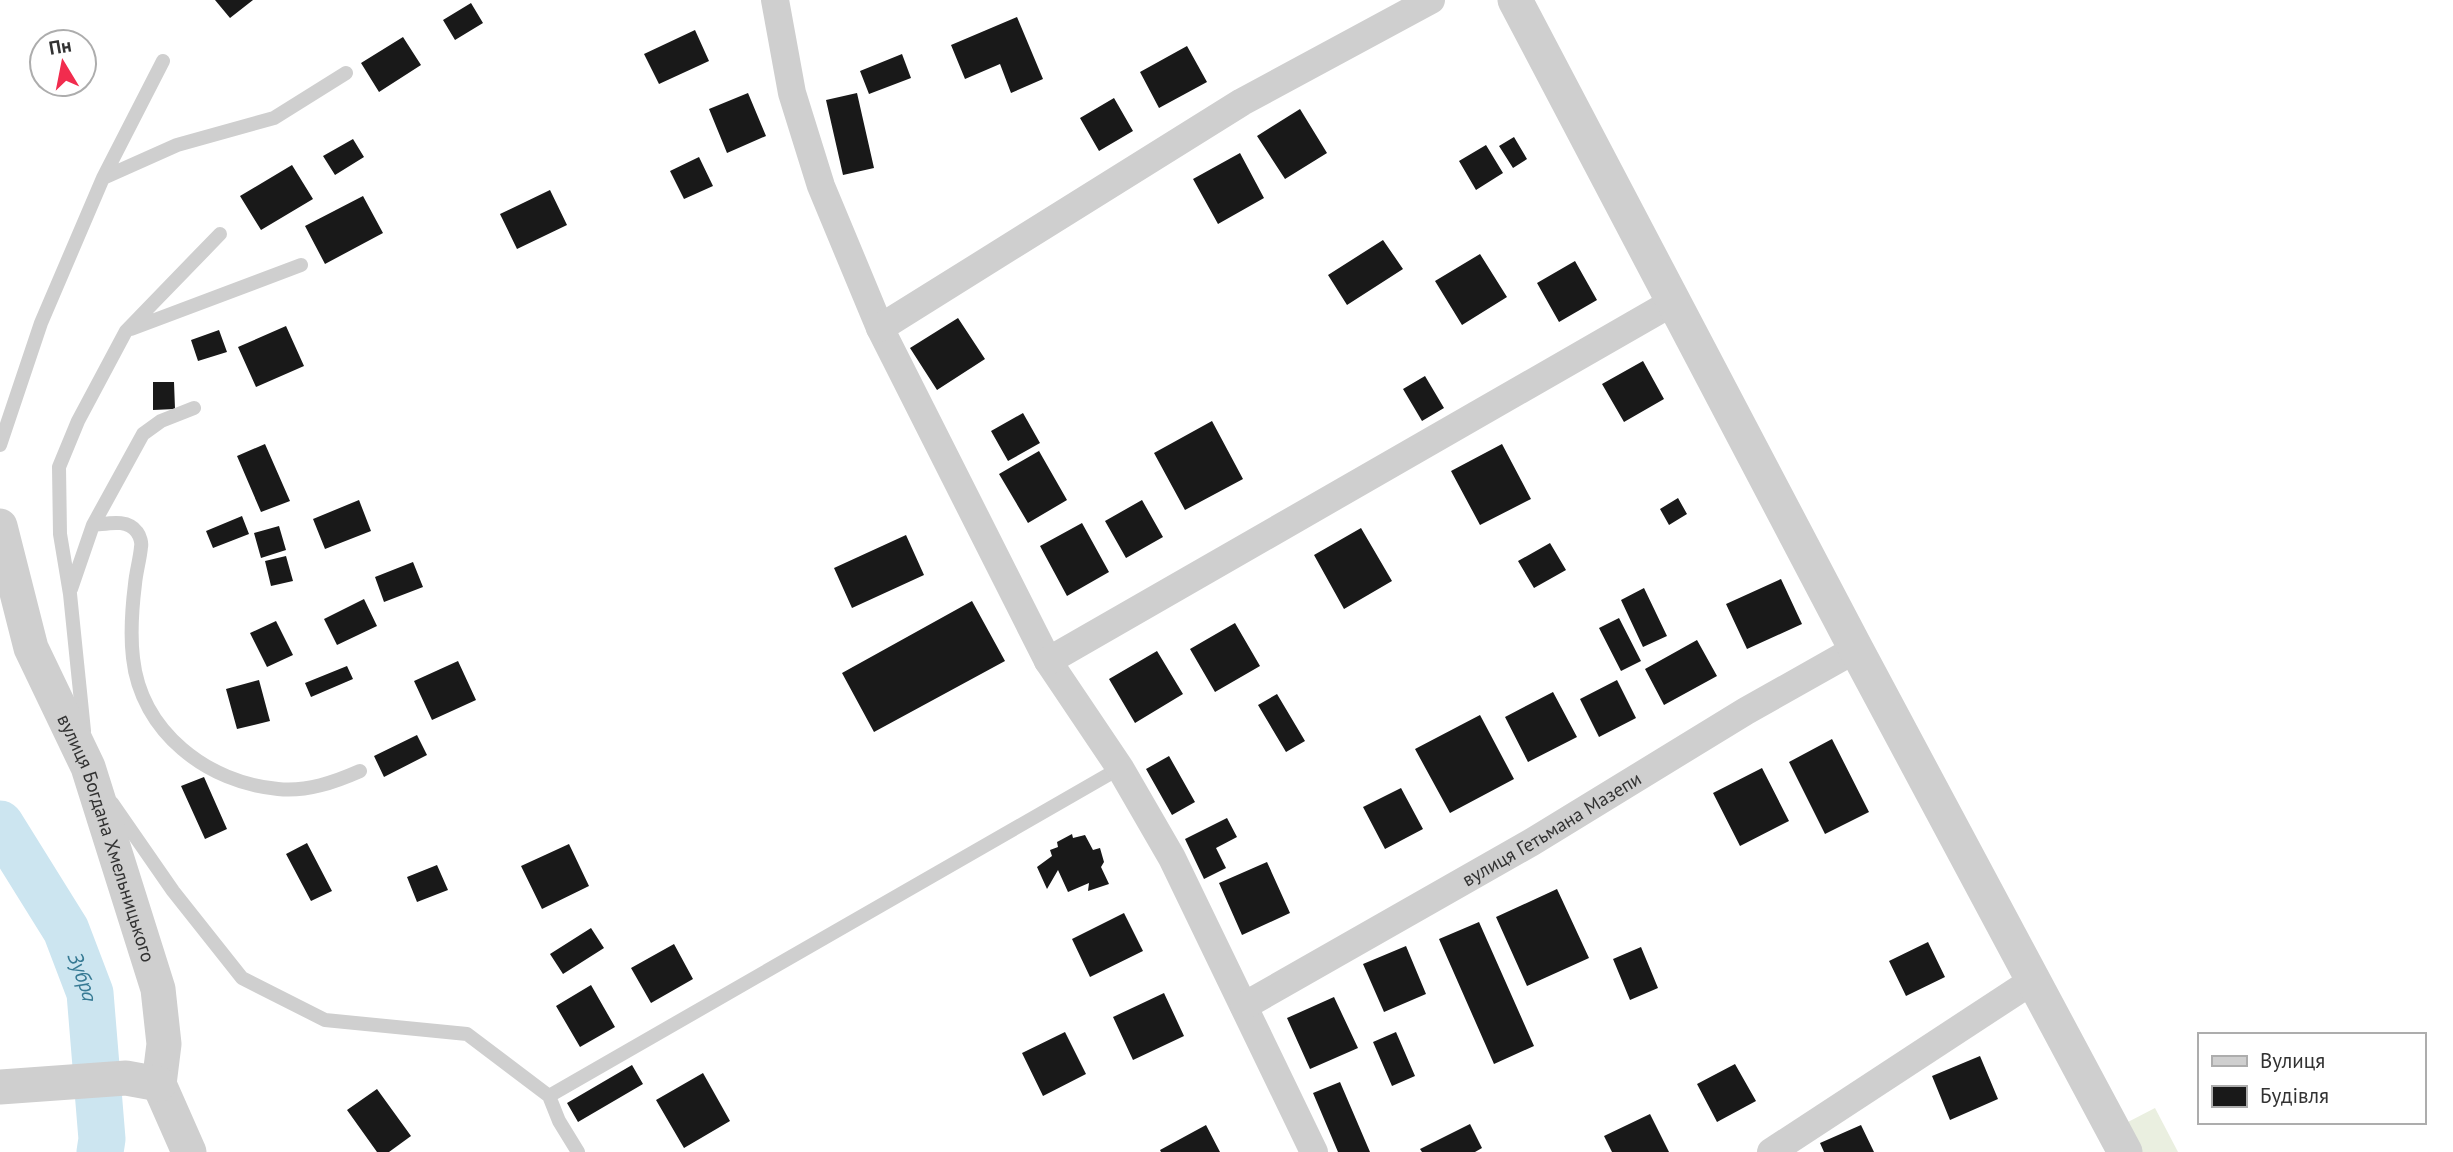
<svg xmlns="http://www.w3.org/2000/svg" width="2453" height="1152" viewBox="0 0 2453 1152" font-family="'PT Sans',sans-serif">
	<rect width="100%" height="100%" fill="#fff"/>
	<path fill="#eaefe0" d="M 2155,1108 L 2178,1152 L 2142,1152 L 2126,1123 Z"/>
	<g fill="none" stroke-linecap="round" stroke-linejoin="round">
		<path stroke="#cce5f0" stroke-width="47" id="s1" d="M 0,824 L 66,930 L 90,993 L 102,1139 L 100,1152"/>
	</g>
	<path fill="#191919" d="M 215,0 L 253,0 L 230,18 Z
		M 471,3 L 483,23 L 455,40 L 443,20 Z
		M 1017,17 L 1043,79 L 1011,93 L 1000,64 L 965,79 L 951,45 Z
		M 695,30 L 709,61 L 659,84 L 644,54 Z
		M 403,37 L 421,65 L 379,92 L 361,63 Z
		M 1187,46 L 1207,82 L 1159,108 L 1140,72 Z
		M 902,54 L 911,78 L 869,94 L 860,71 Z
		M 748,93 L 766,136 L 727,153 L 709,109 Z
		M 857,93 L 874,168 L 843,175 L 826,100 Z
		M 1114,98 L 1133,131 L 1099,151 L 1080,118 Z
		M 1300,109 L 1327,153 L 1285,179 L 1257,136 Z
		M 1514,137 L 1527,159 L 1513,168 L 1499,146 Z
		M 353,139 L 364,157 L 335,175 L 323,156 Z
		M 1486,145 L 1503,173 L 1476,190 L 1459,161 Z
		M 1240,153 L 1264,198 L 1218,224 L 1193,179 Z
		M 699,157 L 713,186 L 684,199 L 670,171 Z
		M 292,165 L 313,199 L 261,230 L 240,196 Z
		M 550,190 L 567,225 L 517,249 L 500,214 Z
		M 363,196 L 383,233 L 325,264 L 305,226 Z
		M 1383,240 L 1403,269 L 1347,305 L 1328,275 Z
		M 1480,254 L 1507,297 L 1462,325 L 1435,281 Z
		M 1575,261 L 1597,300 L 1559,322 L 1537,283 Z
		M 958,318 L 985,359 L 937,390 L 910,348 Z
		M 286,326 L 304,366 L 256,387 L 238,347 Z
		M 219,330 L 227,352 L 198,361 L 191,340 Z
		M 1643,361 L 1664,399 L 1624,422 L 1602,384 Z
		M 1425,376 L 1444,408 L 1422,421 L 1403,389 Z
		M 153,382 L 174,382 L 175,409 L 153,410 Z
		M 1023,413 L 1040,443 L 1008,461 L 991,431 Z
		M 1212,421 L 1243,479 L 1185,510 L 1154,453 Z
		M 265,444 L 290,501 L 261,512 L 237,456 Z
		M 1502,444 L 1531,499 L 1480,525 L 1451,471 Z
		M 1039,451 L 1067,500 L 1028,523 L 999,474 Z
		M 1678,498 L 1687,514 L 1669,525 L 1660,509 Z
		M 359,500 L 371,531 L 325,549 L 313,519 Z
		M 1142,500 L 1163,537 L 1126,558 L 1105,521 Z
		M 242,516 L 249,534 L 213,548 L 206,531 Z
		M 1082,523 L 1109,572 L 1067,596 L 1040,546 Z
		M 279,526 L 286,550 L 261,558 L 254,533 Z
		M 1361,528 L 1392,581 L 1344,609 L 1314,555 Z
		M 906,535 L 924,575 L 852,608 L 834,568 Z
		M 1550,543 L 1566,570 L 1534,588 L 1518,561 Z
		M 286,556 L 293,581 L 271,586 L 265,561 Z
		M 413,562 L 423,587 L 384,602 L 375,577 Z
		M 1781,579 L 1802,624 L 1747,649 L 1726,604 Z
		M 1644,588 L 1667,636 L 1643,647 L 1621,600 Z
		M 364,599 L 377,626 L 337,645 L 324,619 Z
		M 972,601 L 1005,661 L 874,732 L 842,673 Z
		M 1619,618 L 1641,661 L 1621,671 L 1599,628 Z
		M 276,621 L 293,655 L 267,667 L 250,633 Z
		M 1235,623 L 1260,666 L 1215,692 L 1190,649 Z
		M 1697,640 L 1717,676 L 1664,705 L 1645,669 Z
		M 1157,651 L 1183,694 L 1135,723 L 1109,679 Z
		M 458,661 L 476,700 L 432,720 L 414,681 Z
		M 347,666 L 353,679 L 311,697 L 305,683 Z
		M 259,680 L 270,721 L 237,729 L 226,689 Z
		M 1617,680 L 1636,718 L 1599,737 L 1580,699 Z
		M 1553,692 L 1577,737 L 1528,762 L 1505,717 Z
		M 1277,694 L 1305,741 L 1286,752 L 1258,705 Z
		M 1480,715 L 1514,779 L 1450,813 L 1415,749 Z
		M 417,735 L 427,755 L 384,777 L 374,756 Z
		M 1832,739 L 1869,812 L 1825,834 L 1789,762 Z
		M 1169,756 L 1195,802 L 1172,815 L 1146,769 Z
		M 1762,768 L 1789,821 L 1740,846 L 1713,793 Z
		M 204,777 L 227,829 L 205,839 L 181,786 Z
		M 1401,788 L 1423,829 L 1385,849 L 1363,807 Z
		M 1227,818 L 1237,837 L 1216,848 L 1226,868 L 1204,879 L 1185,839 Z
		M 1072,834 L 1073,838 L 1085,835 L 1093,850 L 1100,848 L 1104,862 L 1101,867 L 1109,884 L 1088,891 L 1089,883 L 1068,892 L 1058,870 L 1047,889 L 1037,867 L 1052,856 L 1050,850 L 1058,847 L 1057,842 Z
		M 307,843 L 332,891 L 311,901 L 286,854 Z
		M 569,844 L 589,886 L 542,909 L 521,866 Z
		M 1267,862 L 1290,913 L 1242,935 L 1219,883 Z
		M 437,865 L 448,890 L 417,902 L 407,877 Z
		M 1557,889 L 1589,958 L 1527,986 L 1496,917 Z
		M 1124,913 L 1143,951 L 1090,977 L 1072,939 Z
		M 1479,922 L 1534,1046 L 1494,1064 L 1439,939 Z
		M 591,928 L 604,948 L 563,974 L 550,954 Z
		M 1928,942 L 1945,977 L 1906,996 L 1889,961 Z
		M 674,944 L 693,979 L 651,1003 L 631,968 Z
		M 1406,946 L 1426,994 L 1384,1012 L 1363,964 Z
		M 1641,947 L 1658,988 L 1630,1000 L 1613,959 Z
		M 591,985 L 615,1027 L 580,1047 L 556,1006 Z
		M 1164,993 L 1184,1036 L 1133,1060 L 1113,1017 Z
		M 1334,997 L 1358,1048 L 1310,1069 L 1287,1018 Z
		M 1065,1032 L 1086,1074 L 1043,1096 L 1022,1053 Z
		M 1396,1032 L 1415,1076 L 1392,1086 L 1373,1042 Z
		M 1980,1056 L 1998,1099 L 1950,1120 L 1932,1076 Z
		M 1735,1064 L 1756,1101 L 1717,1122 L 1697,1084 Z
		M 632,1065 L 643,1084 L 578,1122 L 567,1103 Z
		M 703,1073 L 730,1121 L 684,1148 L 656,1100 Z
		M 1340,1082 L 1370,1152 L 1338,1152 L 1313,1093 Z
		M 377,1089 L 411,1136 L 389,1152 L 377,1152 L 347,1110 Z
		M 1650,1114 L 1669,1152 L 1612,1152 L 1604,1136 Z
		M 1470,1124 L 1482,1148 L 1475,1152 L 1422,1152 L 1420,1149 Z
		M 1206,1125 L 1220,1152 L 1161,1152 L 1160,1150 Z
		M 1861,1125 L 1874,1152 L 1824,1152 L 1820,1143 Z"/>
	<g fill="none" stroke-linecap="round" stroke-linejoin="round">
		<path stroke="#cfcfcf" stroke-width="14" d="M 103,178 L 177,145 L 274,118 L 346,73
			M 131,329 L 301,265
			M 0,445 L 41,323 L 103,178 L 163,61
			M 93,525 L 143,434 L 161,421 L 194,408
			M 71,589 L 93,525 C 107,524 127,518 137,532 C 140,536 142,543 141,547 C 140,559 136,572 135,584 C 132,608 130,633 133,658 C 141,732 208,783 278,789 C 307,792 335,782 360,771
			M 84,731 L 70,594 L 60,534 L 59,467 L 78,421 L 126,331 L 220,234
			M 112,803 L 173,891 L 242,978 L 325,1020 L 467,1034 L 549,1096 L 1120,768
			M 549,1096 L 559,1121 L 578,1152"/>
		<g stroke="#cfcfcf" stroke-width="28">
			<path d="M 775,0 L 792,93 L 821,186 L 880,328 L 1048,661 L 1120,768 L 1172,858 L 1314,1152"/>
			<path d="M 880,328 L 1242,102 L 1431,0"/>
			<path d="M 1048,661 L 1673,302"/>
			<path id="s2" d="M 1244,1006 L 1532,842 L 1746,711 L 1856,649"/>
			<path d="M 1771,1152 L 2032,981"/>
		</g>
		<g stroke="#cfcfcf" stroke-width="35">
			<path d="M 1515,0 L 1856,649 L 2125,1152"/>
			<path id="s3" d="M 0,526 L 31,648 L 88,767 L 158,989 L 164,1044 L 159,1084 L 189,1152"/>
			<path d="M 0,1087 L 126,1078 L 159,1084"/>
		</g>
	</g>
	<g text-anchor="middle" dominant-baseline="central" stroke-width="7" stroke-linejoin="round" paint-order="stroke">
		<g font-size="19" fill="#323232" stroke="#fff">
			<text stroke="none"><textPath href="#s2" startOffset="355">вулиця Гетьмана Мазепи</textPath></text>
			<text stroke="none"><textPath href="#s3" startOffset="331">вулиця Богдана Хмельницького</textPath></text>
		</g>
		<g font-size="21" font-style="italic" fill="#377a94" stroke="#fff">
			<text stroke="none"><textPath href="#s1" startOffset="175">Зубра</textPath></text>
		</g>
	</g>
	<rect x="2198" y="1033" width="228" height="91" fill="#ffffff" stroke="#adadad" stroke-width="2"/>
	<rect x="2212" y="1056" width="35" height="10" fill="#cfcfcf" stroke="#adadad" stroke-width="2"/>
	<text x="2260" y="1068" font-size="21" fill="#323232">Вулиця</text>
	<rect x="2212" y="1086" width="35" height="21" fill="#191919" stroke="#adadad" stroke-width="2"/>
	<text x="2260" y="1103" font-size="21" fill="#323232">Будівля</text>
	<g transform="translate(63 63) rotate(350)"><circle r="33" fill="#ffffff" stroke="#adadad" stroke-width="2"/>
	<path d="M0-5L12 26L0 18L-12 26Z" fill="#f12c4e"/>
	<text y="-10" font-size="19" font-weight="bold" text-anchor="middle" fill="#323232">Пн</text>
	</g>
</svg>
